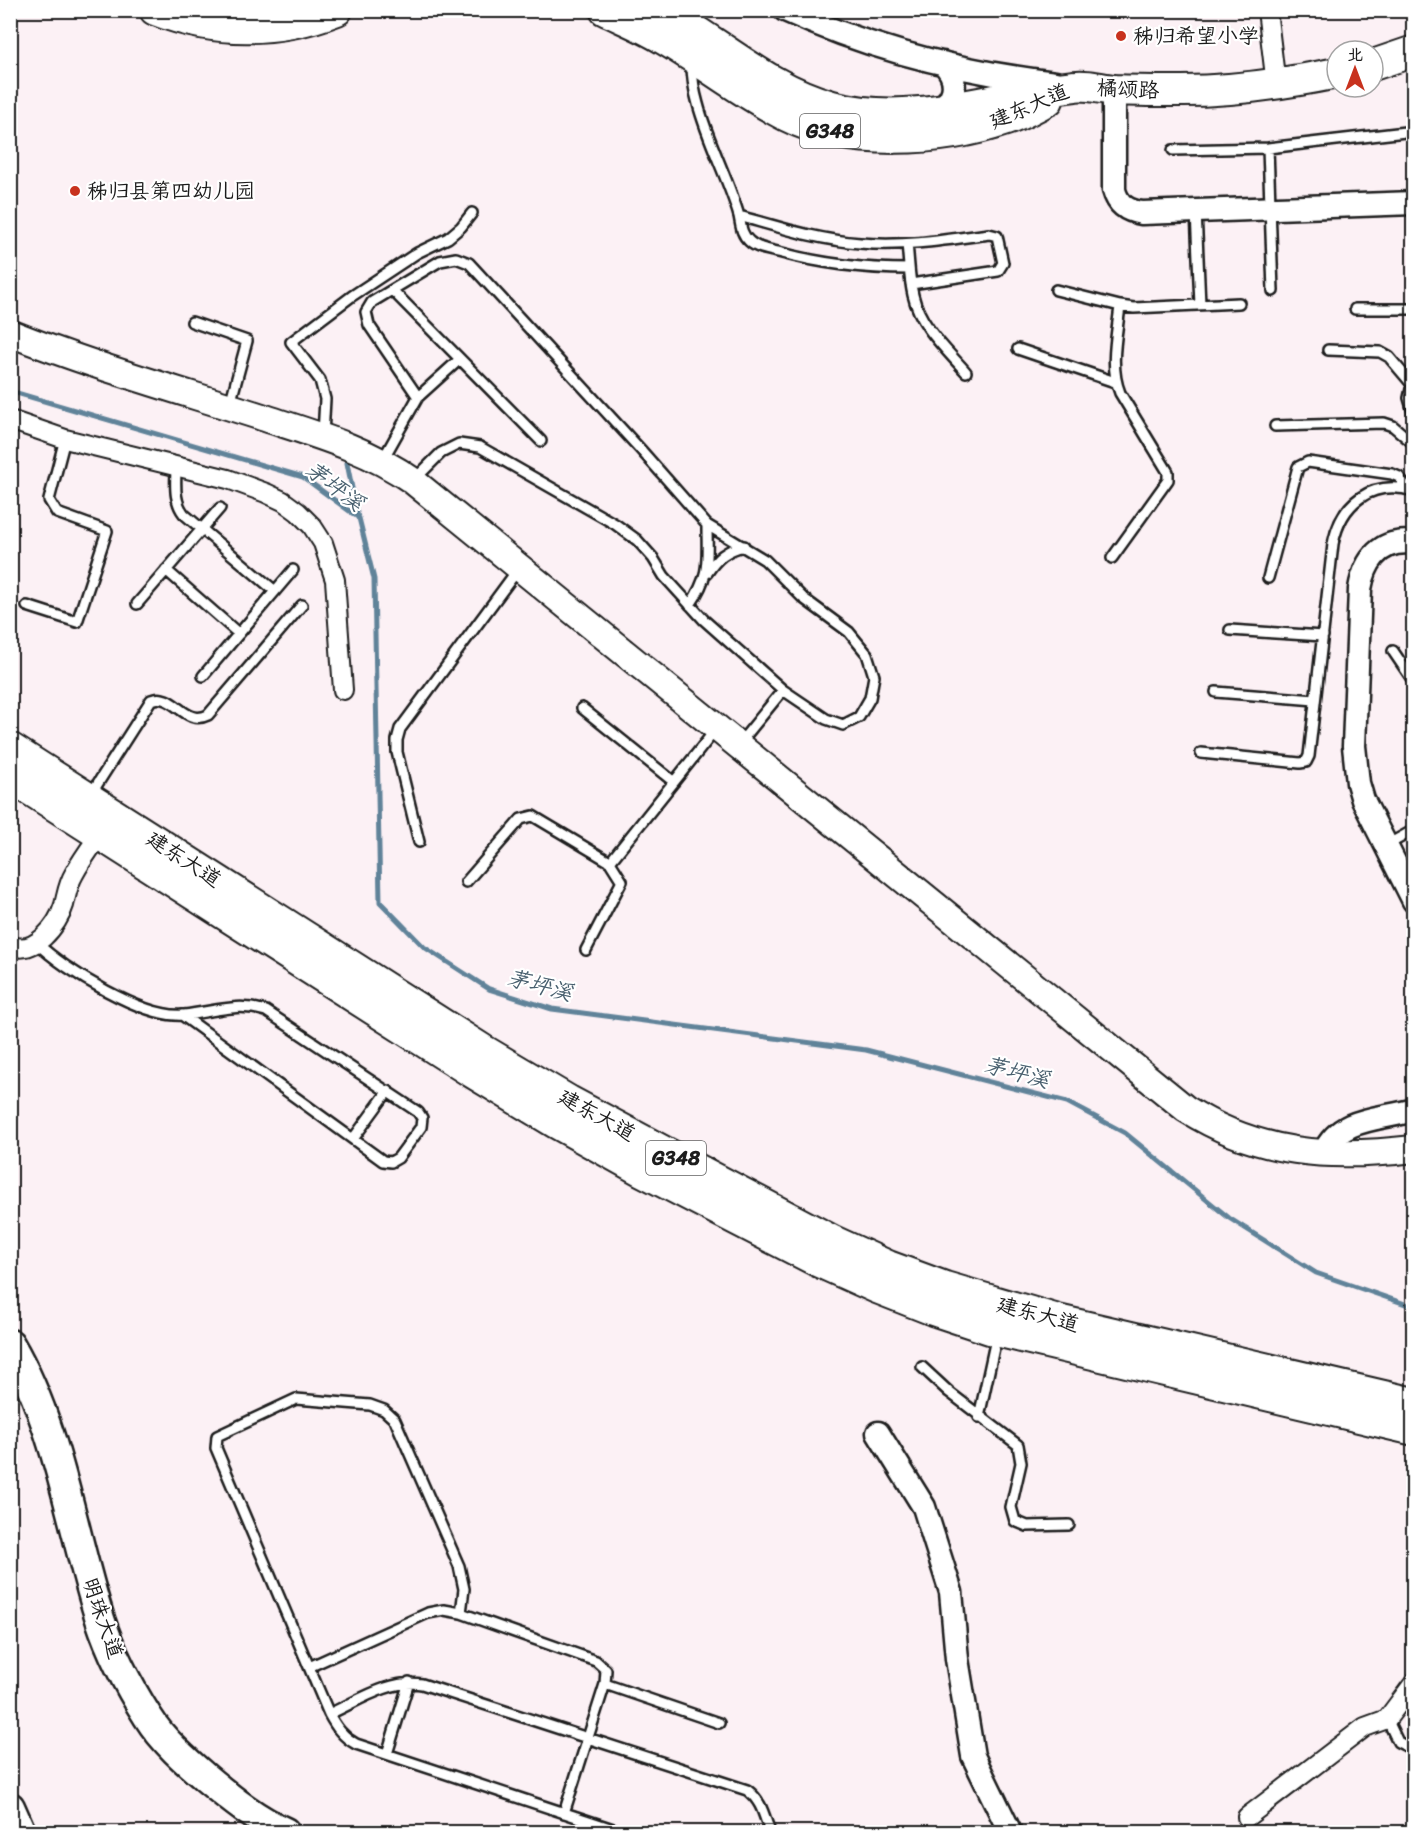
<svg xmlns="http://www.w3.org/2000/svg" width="1424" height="1843" viewBox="0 0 1424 1843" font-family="Sriracha,'LXGW WenKai TC',sans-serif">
	<rect width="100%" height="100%" fill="#fcf1f5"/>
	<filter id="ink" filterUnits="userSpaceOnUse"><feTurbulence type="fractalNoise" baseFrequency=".0167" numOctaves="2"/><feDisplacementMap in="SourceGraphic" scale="12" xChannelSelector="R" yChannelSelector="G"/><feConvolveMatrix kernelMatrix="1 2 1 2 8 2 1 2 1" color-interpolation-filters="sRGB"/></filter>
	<g filter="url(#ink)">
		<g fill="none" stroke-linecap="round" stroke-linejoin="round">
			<path stroke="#608399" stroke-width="5" d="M 10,391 L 303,477 L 359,518 L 374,579 L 380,902 L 424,947 L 489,989 L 552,1009 L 866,1050 L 1067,1102 L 1125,1133 L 1229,1218 L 1316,1273 L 1414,1307
				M 347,463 L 358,518"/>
			<g stroke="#1c1c1c" stroke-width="14">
				<path id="service" d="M 692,64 C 692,78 694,90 698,104 C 708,142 728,178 739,216 C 741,225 741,234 749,241 C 756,248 768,250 778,252 C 822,264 865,269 909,269
					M 1268,148 L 1273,291
					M 1173,150 L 1268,148 L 1414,131
					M 1196,211 L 1200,305
					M 739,216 C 779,227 818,240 860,243 C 903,247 946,240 989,234 L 997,236 L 1003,263 L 998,271 L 911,284
					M 907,244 C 909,261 909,278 913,295 C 920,326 946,349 966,372
					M 392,290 L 541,441
					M 1056,290 L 1120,306 L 1134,308 L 1239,303
					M 1355,309 L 1414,309
					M 192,322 L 247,341 L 230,404
					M 1018,349 L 1115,382
					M 1328,350 L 1380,352 L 1389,357 L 1411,383
					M 1413,380 L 1409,398 L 1414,415
					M 418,397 L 460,359
					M 1275,426 L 1384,423 L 1393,426 L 1414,444
					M 323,435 L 325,399 L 320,380 L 291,342 L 352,296 L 417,253 L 448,238 L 461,227 L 472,213
					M 382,461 L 418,397 L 369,325 L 366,312 L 372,302 L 440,261 L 456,258 L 469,263 L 641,450 L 707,525 L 765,560 L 803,598 L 849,632 L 867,654 L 874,676 L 870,698 L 859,717 L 843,725 L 826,719 L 783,690 L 704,620 L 664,576 L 653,558 L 637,540 L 615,524 L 480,447 L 459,444 L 441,453 L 415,479
					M 176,466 C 176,483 173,500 184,514 L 275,591
					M 1112,558 L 1168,480 L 1168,472 L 1120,393 C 1109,366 1117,335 1120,306
					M 166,570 L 239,634
					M 707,573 C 717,558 726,550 744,546
					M 1268,578 L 1298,467 L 1308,462 L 1392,474 L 1399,477 L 1408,489
					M 137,604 L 220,508
					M 690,605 C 711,574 707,561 707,525
					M 27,606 L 77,622 L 107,531 L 57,513 L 49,500 L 65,439
					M 1230,630 L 1323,636
					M 1393,651 L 1414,682
					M 203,676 L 293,570
					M 1216,692 L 1315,700
					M 582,708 L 674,782
					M 739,744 L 783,690
					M 1201,753 L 1300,763 L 1306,762 L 1309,756 L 1333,544 C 1341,503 1371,479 1414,491
					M 91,794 L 151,700 C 174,691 184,727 208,715 L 302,605
					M 419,842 L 397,752 L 397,740 L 400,729 L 519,568
					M 1387,845 L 1414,830
					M 610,862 L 717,728
					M 466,882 L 521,819 L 533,816 L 610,862 L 622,881 L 586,950
					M 37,943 C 64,970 145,1019 184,1015 C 214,1012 236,1002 266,1011 L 418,1112 L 422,1118 L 421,1127 L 398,1158 L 391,1162 L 383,1161 L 182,1015
					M 353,1139 L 388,1091
					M 922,1367 L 949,1392 L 1018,1445 L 1021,1463 L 1011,1507 L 1015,1521 L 1027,1526 L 1069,1525
					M 979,1417 L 997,1334
					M 461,1613 L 464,1589 L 459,1566 L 395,1420 L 384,1410 L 370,1405 L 296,1399 L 217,1436 L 216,1448 L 329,1714 C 336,1727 343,1737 356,1744 L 622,1832
					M 309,1667 L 428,1613 L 444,1610 L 461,1613 L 596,1661 L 606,1670 L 605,1684 L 564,1813
					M 605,1684 L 719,1723
					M 329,1714 C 358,1701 390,1679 422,1684 L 747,1790 C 762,1801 764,1816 770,1832
					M 1387,1719 L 1398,1742 L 1414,1750
					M 387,1754 L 409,1682"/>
			</g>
			<g stroke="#1c1c1c" stroke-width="22">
				<path id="minor" d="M 1267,10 L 1276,85
					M 10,420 L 65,439 L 228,479 L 266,493 L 283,501 L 298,512 L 312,526 L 323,543 L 335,580 L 343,690
					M 10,945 C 34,957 58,925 64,905 C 67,893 68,884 74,874 C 83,857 95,842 106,826
					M 1247,1817 L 1365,1727 L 1387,1719 L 1414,1683"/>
			</g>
			<g stroke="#1c1c1c" stroke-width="27">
				<path id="tertiary" d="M 785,10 C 870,49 963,72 1055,83
					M 1114,90 L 1114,190 C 1118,205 1127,211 1142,213 L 1414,203
					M 931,111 C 956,105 961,80 943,63
					M 1414,543 C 1381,538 1365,560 1360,589 L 1354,746 L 1358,783 L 1363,800 L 1414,901
					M 1324,1153 C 1340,1116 1380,1120 1414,1110
					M 878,1433 L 924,1507 L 951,1592 L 957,1659 L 973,1756 L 1010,1832"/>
			</g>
			<g stroke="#1c1c1c" stroke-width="30">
				<path id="secondary" d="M 10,333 C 92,366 178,390 262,417 C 314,434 368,449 413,481 L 1186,1109 C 1259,1155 1329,1159 1414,1149"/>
			</g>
			<g stroke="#1c1c1c" stroke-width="33">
				<path id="primary" d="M 10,1344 C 59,1428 71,1528 100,1619 C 111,1653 129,1687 148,1717 C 163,1741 186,1761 207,1779 C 231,1799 257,1820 285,1832
					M 10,1807 L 21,1832"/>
			</g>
			<g stroke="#1c1c1c" stroke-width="34">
				<path id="trunk" d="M 155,10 C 214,33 278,33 337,10
					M 605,10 C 624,19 644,27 662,38 C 705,63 743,94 787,116 C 848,147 942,142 1006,120 C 1021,115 1034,107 1048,100
					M 662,10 C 718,41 768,89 832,106 C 913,128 994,95 1075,86 C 1088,84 1102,89 1115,90 C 1135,91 1155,91 1174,91 C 1229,92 1283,84 1337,73
					M 1373,65 L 1414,51
					M 10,748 L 483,1050 L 569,1101 L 657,1148 L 833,1241 L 888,1266 L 945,1287 L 1058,1320 L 1414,1403
					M 10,777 L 470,1071 L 556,1123 L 642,1171 L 817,1261 L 877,1288 L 933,1310 L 996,1331 L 1414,1430"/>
			</g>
			<use href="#service" stroke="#fff" stroke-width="9"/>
			<use href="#minor" stroke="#fff" stroke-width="18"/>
			<use href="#tertiary" stroke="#fff" stroke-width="22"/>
			<use href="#secondary" stroke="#fff" stroke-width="26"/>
			<use href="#primary" stroke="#fff" stroke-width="28"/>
			<use href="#trunk" stroke="#fff" stroke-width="30"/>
		</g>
	</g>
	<g fill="#c8321e" stroke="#fff" stroke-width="2">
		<circle cx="1121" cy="36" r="6"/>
		<circle cx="75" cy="191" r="6"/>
	</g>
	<g text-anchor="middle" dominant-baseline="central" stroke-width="4.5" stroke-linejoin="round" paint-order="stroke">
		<g fill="#fff" stroke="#606060" stroke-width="1.5">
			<rect x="800" y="114" width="60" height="34" rx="4.5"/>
			<rect x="646" y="1141" width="60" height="34" rx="4.5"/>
		</g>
		<g font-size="20" font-weight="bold" fill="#1c1c1c">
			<text x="830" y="131">G348</text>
			<text x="676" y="1158">G348</text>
		</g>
		<g font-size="21" fill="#1c1c1c" stroke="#fff" text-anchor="start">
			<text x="1133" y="36">秭归希望小学</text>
			<text x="87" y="191">秭归县第四幼儿园</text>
		</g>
		<g font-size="21" fill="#1c1c1c" stroke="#fff">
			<text transform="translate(1128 89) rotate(3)">橘颂路</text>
			<text transform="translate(1029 106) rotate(-23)">建东大道</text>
			<text transform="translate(184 859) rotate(33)">建东大道</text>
			<text transform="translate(597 1115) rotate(29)">建东大道</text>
			<text transform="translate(1038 1314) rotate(15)">建东大道</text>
			<text transform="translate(103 1618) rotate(71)">明珠大道</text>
		</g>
		<g font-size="22" font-style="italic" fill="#49606f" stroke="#fff">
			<text transform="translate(335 486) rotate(37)">茅坪溪</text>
			<text transform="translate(540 985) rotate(15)">茅坪溪</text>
			<text transform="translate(1017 1072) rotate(15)">茅坪溪</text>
		</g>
	</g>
	<rect width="1424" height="1843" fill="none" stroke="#fff" stroke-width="36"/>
	<rect x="18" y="18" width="1388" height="1807" fill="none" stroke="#1c1c1c" stroke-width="2" filter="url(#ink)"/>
	<g transform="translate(1355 69)"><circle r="28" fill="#ffffff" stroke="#a4a4a4" stroke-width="1.5"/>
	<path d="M0-4.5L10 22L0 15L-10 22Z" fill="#c8321e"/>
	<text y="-9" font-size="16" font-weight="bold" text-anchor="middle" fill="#1c1c1c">北</text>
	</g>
</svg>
